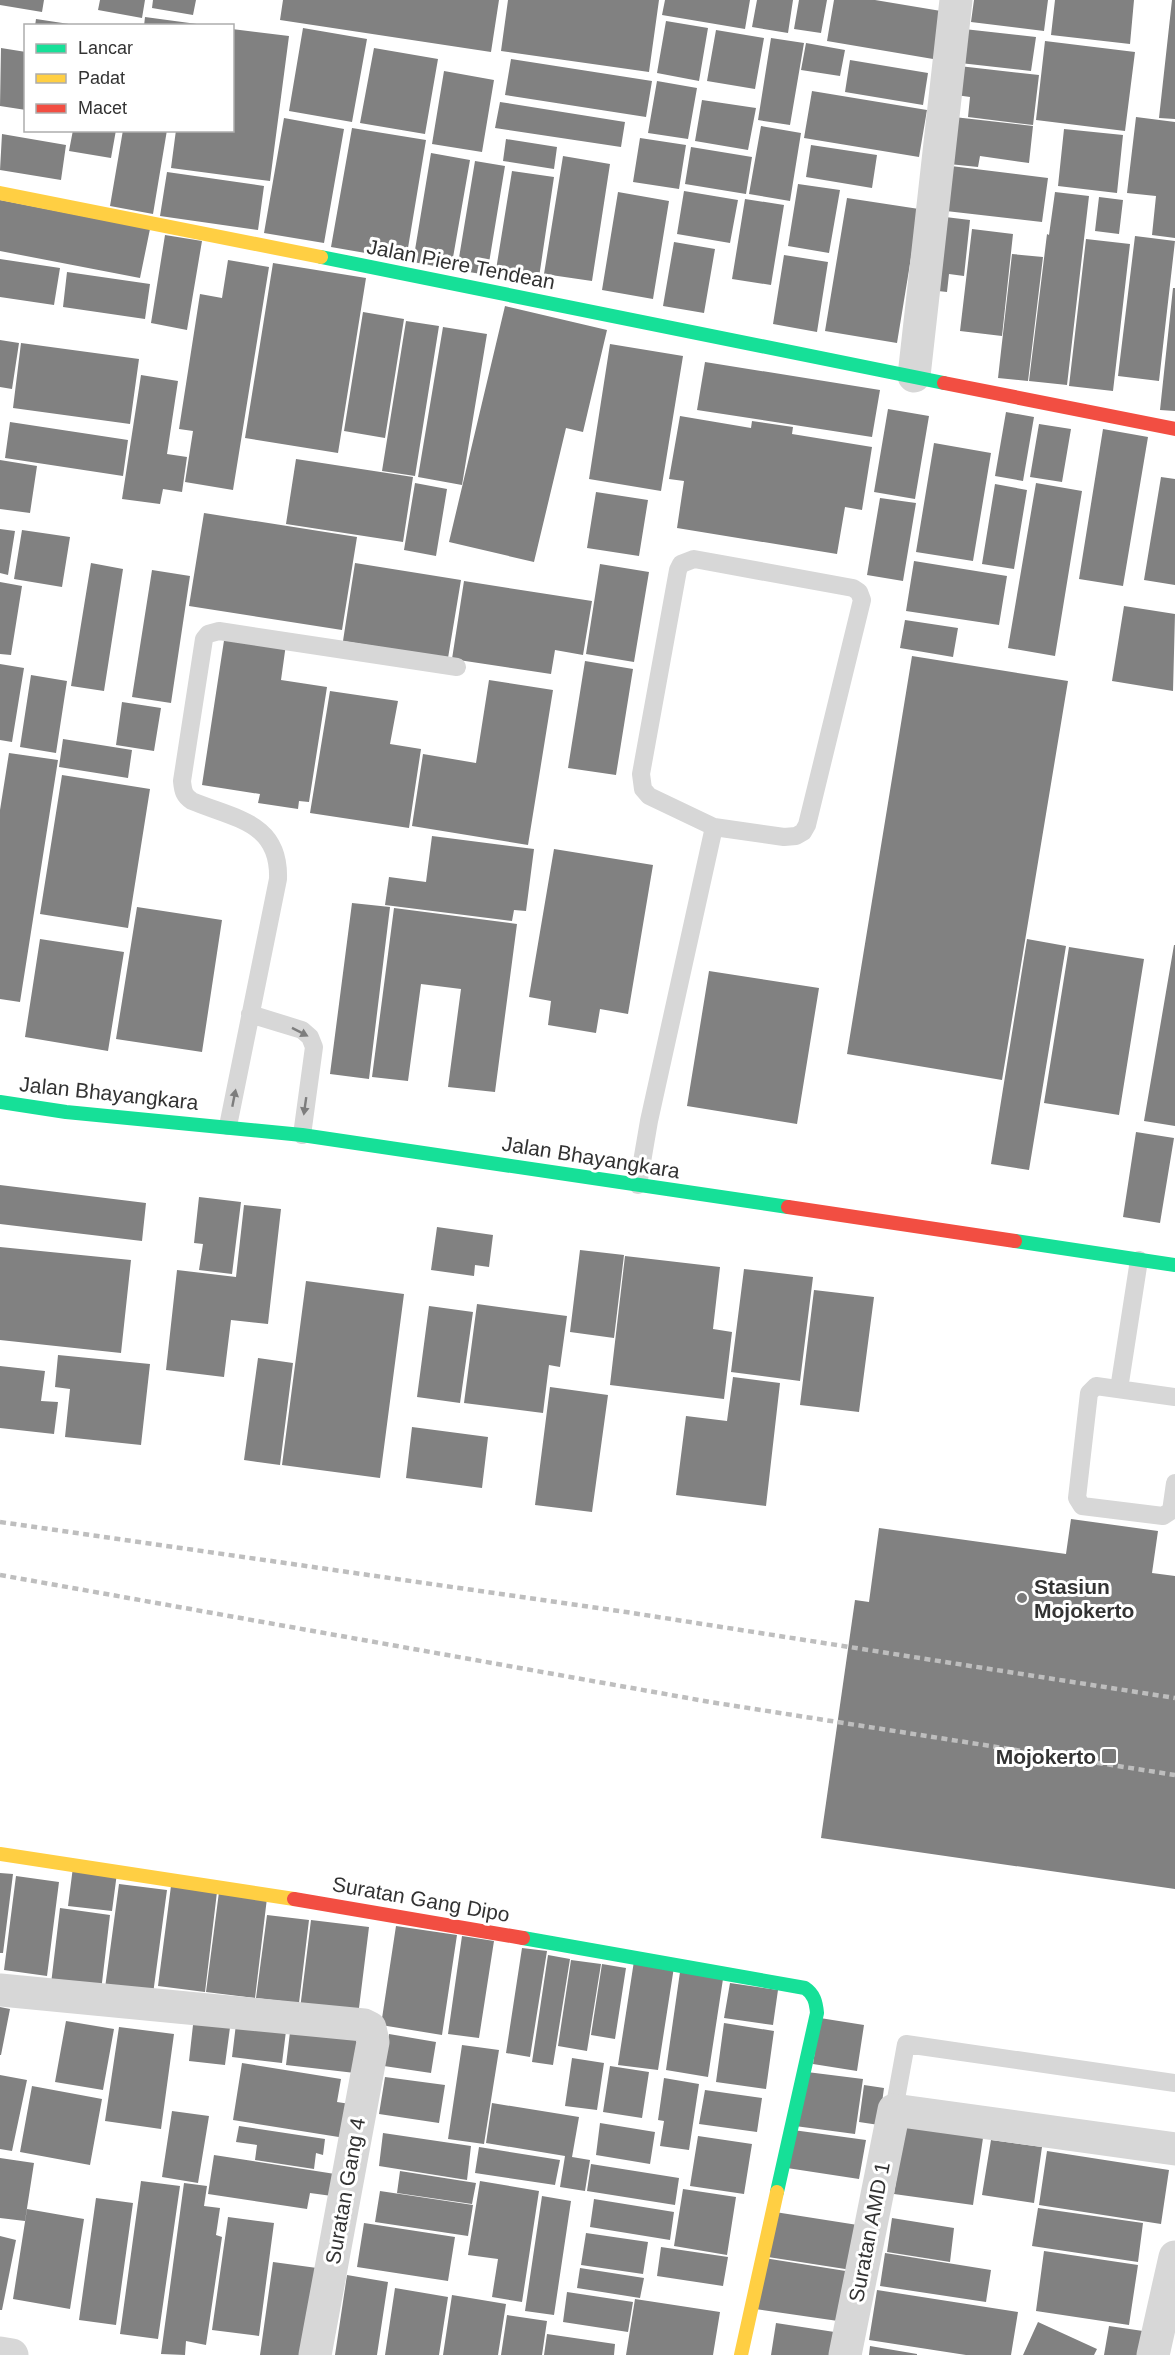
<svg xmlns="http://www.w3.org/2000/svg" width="1175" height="2355" viewBox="0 0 1175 2355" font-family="Helvetica,sans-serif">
	<rect width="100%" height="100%" fill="#fff"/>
	<path fill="#818181" d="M 0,0 L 44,0 L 42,12 L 0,5 Z
		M 100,0 L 145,0 L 142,18 L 98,10 Z
		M 153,0 L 196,0 L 193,15 L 152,8 Z
		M 283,0 L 499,0 L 491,52 L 280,20 Z
		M 508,0 L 659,0 L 649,72 L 501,51 Z
		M 665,0 L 750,0 L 745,29 L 662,15 Z
		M 757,0 L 793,0 L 788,33 L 752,27 Z
		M 799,0 L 827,0 L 821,33 L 794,29 Z
		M 834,0 L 875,0 L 947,12 L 939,60 L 827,41 Z
		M 974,0 L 1048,0 L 1044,31 L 971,22 Z
		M 1055,0 L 1134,0 L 1130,44 L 1051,35 Z
		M 1172,0 L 1175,0 L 1175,119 L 1159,118 Z
		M 145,17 L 197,24 L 197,26 L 144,26 Z
		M 36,19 L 69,24 L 69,26 L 35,26 Z
		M 666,21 L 708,28 L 699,81 L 657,73 Z
		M 303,28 L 367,39 L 352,122 L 289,111 Z
		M 232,29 L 289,36 L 270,181 L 171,168 L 176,130 L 232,130 Z
		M 964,29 L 1036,37 L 1031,71 L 960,63 Z
		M 716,30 L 764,38 L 755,89 L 707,81 Z
		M 771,38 L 804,43 L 790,125 L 758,120 Z
		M 1045,41 L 1135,52 L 1125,131 L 1036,120 Z
		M 806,43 L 845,50 L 840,76 L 801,70 Z
		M 1,48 L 26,52 L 26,110 L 0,106 Z
		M 374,48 L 438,59 L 425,134 L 360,123 Z
		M 511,59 L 652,81 L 646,117 L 505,95 Z
		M 850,60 L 928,73 L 923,105 L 845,92 Z
		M 959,66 L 1039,75 L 1033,125 L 968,117 L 970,97 L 956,95 Z
		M 444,71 L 494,80 L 482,152 L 432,144 Z
		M 657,81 L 697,88 L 688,139 L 648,133 Z
		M 812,91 L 927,110 L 919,157 L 804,138 Z
		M 702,100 L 756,108 L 748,150 L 695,141 Z
		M 500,102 L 625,122 L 621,147 L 495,128 Z
		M 954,117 L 1033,126 L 1029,163 L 980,156 L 978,167 L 949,164 Z
		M 1136,117 L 1175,122 L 1175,238 L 1152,235 L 1156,196 L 1127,193 Z
		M 284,118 L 344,129 L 324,243 L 264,233 Z
		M 761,126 L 801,133 L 790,201 L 749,194 Z
		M 352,128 L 426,140 L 406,260 L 331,247 Z
		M 1064,129 L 1123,135 L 1117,193 L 1058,186 Z
		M 73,130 L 116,130 L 111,158 L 69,151 Z
		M 123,130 L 167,130 L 153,214 L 110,206 Z
		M 2,134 L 66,145 L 61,180 L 0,170 Z
		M 640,138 L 686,145 L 679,189 L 633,182 Z
		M 506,139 L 557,147 L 554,169 L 503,161 Z
		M 811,145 L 877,155 L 872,188 L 806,177 Z
		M 691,147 L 752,157 L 746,194 L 685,184 Z
		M 431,153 L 470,160 L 451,269 L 413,262 Z
		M 563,156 L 610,164 L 592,281 L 544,274 Z
		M 475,161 L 505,166 L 487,275 L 457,270 Z
		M 951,166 L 1048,178 L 1042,222 L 946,211 Z
		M 512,171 L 554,177 L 538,284 L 495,276 Z
		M 167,172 L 264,186 L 258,230 L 160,216 Z
		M 798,184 L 840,190 L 829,253 L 788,246 Z
		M 684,191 L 738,200 L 730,243 L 677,234 Z
		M 618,192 L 669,201 L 653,299 L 602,290 Z
		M 1055,192 L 1089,196 L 1067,385 L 1029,381 L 1047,234 L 1049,235 Z
		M 1099,197 L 1123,200 L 1119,234 L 1095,231 Z
		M 847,198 L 919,209 L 897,343 L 825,331 Z
		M 745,199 L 784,205 L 771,285 L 732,279 Z
		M 0,200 L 150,229 L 140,278 L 0,251 Z
		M 937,216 L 970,220 L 964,276 L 949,274 L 947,292 L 929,290 Z
		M 972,229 L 1013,234 L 1002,336 L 960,331 Z
		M 165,235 L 202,241 L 187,330 L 151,323 Z
		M 1135,236 L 1175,241 L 1159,381 L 1118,376 Z
		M 1086,239 L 1130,244 L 1113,391 L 1069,386 Z
		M 674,242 L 715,249 L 704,313 L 663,306 Z
		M 1012,254 L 1043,257 L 1028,381 L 998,378 Z
		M 784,255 L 828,262 L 817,332 L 773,324 Z
		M 0,259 L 60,268 L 54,305 L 0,297 Z
		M 228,260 L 269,267 L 233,490 L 185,482 L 193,431 L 179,429 L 200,294 L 222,298 Z
		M 273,263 L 366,278 L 338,453 L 245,438 Z
		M 67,272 L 150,284 L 145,319 L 63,307 Z
		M 1173,288 L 1175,288 L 1175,411 L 1160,410 Z
		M 505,306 L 607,330 L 583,432 L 566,428 L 534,562 L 449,542 Z
		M 363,312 L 404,319 L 385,438 L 344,431 Z
		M 406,321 L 439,326 L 415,476 L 382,471 Z
		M 443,327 L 487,334 L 462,485 L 418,477 Z
		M 0,340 L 19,343 L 12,389 L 0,387 Z
		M 21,343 L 139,359 L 130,424 L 13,408 Z
		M 610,344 L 683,356 L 661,491 L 589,479 Z
		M 705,362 L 880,390 L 872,437 L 697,410 Z
		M 141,375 L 178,381 L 167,454 L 187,457 L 182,492 L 163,489 L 160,504 L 122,499 Z
		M 888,409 L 929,416 L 915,499 L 874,492 Z
		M 1006,412 L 1034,417 L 1023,481 L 995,476 Z
		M 680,416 L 751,428 L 752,421 L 793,427 L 792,434 L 872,447 L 862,510 L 845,507 L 837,554 L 677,528 L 684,481 L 669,479 Z
		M 10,422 L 128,440 L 123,476 L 5,458 Z
		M 1039,424 L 1071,429 L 1062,482 L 1030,477 Z
		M 1103,429 L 1148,437 L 1123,586 L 1079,579 Z
		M 934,443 L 991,453 L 973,561 L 916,552 Z
		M 296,459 L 413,477 L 403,542 L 286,524 Z
		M 0,460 L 37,466 L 30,513 L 0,509 Z
		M 1161,477 L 1175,479 L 1175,585 L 1144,580 Z
		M 415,483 L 447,489 L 436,556 L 404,550 Z
		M 1036,483 L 1082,491 L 1055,656 L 1008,648 Z
		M 995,484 L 1027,490 L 1014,569 L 982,564 Z
		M 596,492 L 648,500 L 639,556 L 587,548 Z
		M 880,498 L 916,503 L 903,581 L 867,575 Z
		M 204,513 L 357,537 L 342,630 L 189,606 Z
		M 0,529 L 15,531 L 8,575 L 0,573 Z
		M 22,530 L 70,537 L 62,587 L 14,579 Z
		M 914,561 L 1007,576 L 999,625 L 906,611 Z
		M 91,563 L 123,569 L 104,691 L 71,686 Z
		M 355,563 L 461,580 L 448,658 L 343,641 Z
		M 600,564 L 649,572 L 634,662 L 586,654 Z
		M 152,570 L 190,576 L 171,703 L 132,697 Z
		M 464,581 L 592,601 L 583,655 L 555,650 L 551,674 L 452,659 Z
		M 0,582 L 22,586 L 11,655 L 0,654 Z
		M 1124,606 L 1175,614 L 1173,691 L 1112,681 Z
		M 905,620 L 958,628 L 953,657 L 900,648 Z
		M 225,634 L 286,644 L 281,680 L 327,687 L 309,802 L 299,801 L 298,809 L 258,803 L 260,794 L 202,785 Z
		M 912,656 L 1068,681 L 1002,1080 L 847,1054 Z
		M 585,661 L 633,669 L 616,775 L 568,768 Z
		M 0,664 L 24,668 L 12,742 L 0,740 Z
		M 31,675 L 67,681 L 56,753 L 20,747 Z
		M 489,680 L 553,690 L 528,845 L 412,826 L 423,754 L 476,763 Z
		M 330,691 L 398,701 L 390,744 L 421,749 L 409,828 L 310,813 Z
		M 122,702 L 161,708 L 154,751 L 116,745 Z
		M 63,739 L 132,750 L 128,778 L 59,767 Z
		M 9,753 L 58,760 L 20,1002 L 0,999 L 0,810 Z
		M 62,775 L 150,789 L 128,928 L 40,914 Z
		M 432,836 L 534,849 L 526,911 L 514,910 L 512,921 L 385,905 L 389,877 L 426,882 Z
		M 554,849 L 653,865 L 628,1014 L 600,1009 L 596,1033 L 548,1025 L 551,1001 L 529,997 Z
		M 352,903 L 390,907 L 369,1079 L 330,1074 Z
		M 137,907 L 222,920 L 202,1052 L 116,1039 Z
		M 394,908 L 517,924 L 495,1092 L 448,1087 L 461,989 L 421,984 L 408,1081 L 372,1077 Z
		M 40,939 L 124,952 L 108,1051 L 25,1037 Z
		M 1027,939 L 1066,946 L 1029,1170 L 991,1164 Z
		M 1174,945 L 1175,945 L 1175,1126 L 1144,1121 Z
		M 1069,947 L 1144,959 L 1119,1115 L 1044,1103 Z
		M 709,971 L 819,988 L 797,1124 L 687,1106 Z
		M 1136,1132 L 1174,1138 L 1160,1223 L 1123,1217 Z
		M 0,1185 L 146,1203 L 142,1241 L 0,1224 Z
		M 199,1197 L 241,1202 L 232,1274 L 199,1270 L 203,1244 L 194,1243 Z
		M 244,1205 L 281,1209 L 268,1324 L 231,1320 L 224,1377 L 166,1370 L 177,1270 L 236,1277 Z
		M 437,1227 L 493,1235 L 489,1267 L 475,1265 L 474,1276 L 431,1270 Z
		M 0,1247 L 131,1260 L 121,1353 L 0,1340 Z
		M 580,1250 L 624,1255 L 614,1338 L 570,1332 Z
		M 625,1256 L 720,1267 L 713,1329 L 732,1332 L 724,1399 L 610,1385 Z
		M 744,1269 L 813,1277 L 800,1381 L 731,1372 Z
		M 306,1281 L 404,1294 L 380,1478 L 282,1465 Z
		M 814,1290 L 874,1297 L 859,1412 L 800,1405 Z
		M 477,1304 L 567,1316 L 560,1367 L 549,1365 L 543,1413 L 464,1403 Z
		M 429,1306 L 473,1312 L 460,1403 L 417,1397 Z
		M 58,1355 L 150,1364 L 141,1445 L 65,1437 L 70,1389 L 55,1387 Z
		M 258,1358 L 293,1363 L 280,1465 L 244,1460 Z
		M 0,1366 L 45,1371 L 41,1401 L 58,1402 L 54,1434 L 0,1428 Z
		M 733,1377 L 780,1383 L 766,1506 L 676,1495 L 686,1416 L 727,1421 Z
		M 550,1387 L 608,1395 L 592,1512 L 535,1505 Z
		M 412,1427 L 488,1437 L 482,1488 L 406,1478 Z
		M 1071,1519 L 1158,1531 L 1152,1573 L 1175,1576 L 1175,1889 L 821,1838 L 855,1600 L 869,1602 L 879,1528 L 1066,1554 Z
		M 73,1867 L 117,1873 L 112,1911 L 68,1906 Z
		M 0,1873 L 13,1874 L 3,1953 L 0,1953 Z
		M 16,1876 L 59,1882 L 47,1976 L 4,1970 Z
		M 119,1884 L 167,1890 L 153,1994 L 105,1988 Z
		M 171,1886 L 217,1892 L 205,1992 L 158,1986 Z
		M 219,1892 L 267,1898 L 255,1998 L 206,1992 Z
		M 60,1908 L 110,1915 L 101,1991 L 51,1984 Z
		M 267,1915 L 309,1920 L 299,2003 L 256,1998 Z
		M 311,1920 L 369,1927 L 358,2016 L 300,2009 Z
		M 396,1926 L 457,1935 L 442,2035 L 381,2025 Z
		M 462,1936 L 494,1941 L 479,2038 L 448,2034 Z
		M 522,1948 L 547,1951 L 530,2057 L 506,2053 Z
		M 548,1955 L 570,1959 L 553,2065 L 532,2062 Z
		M 571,1960 L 601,1964 L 587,2051 L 558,2046 Z
		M 634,1961 L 674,1967 L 658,2070 L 618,2065 Z
		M 602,1964 L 626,1968 L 615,2039 L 591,2035 Z
		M 680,1972 L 723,1979 L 708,2077 L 666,2070 Z
		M 730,1983 L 778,1990 L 773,2025 L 724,2018 Z
		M 0,2007 L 10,2009 L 1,2055 L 0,2055 Z
		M 194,2016 L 231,2020 L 225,2065 L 189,2061 Z
		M 237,2016 L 287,2023 L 282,2063 L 232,2057 Z
		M 820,2018 L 864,2025 L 857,2071 L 813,2064 Z
		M 66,2021 L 114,2029 L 103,2090 L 55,2082 Z
		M 724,2023 L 774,2031 L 766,2089 L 716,2082 Z
		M 291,2024 L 360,2033 L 355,2073 L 286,2065 Z
		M 119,2027 L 174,2034 L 161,2129 L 105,2121 Z
		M 389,2034 L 436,2042 L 431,2073 L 384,2066 Z
		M 462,2045 L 499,2050 L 484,2144 L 448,2139 Z
		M 572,2058 L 604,2063 L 597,2110 L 565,2106 Z
		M 242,2063 L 341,2079 L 337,2102 L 350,2104 L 345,2138 L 233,2120 Z
		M 610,2066 L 649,2072 L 642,2118 L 603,2112 Z
		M 807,2072 L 863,2079 L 855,2134 L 795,2126 Z
		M 0,2075 L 27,2080 L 12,2151 L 0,2149 Z
		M 385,2077 L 445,2085 L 439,2123 L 379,2114 Z
		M 664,2078 L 699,2084 L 689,2150 L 660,2146 L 664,2121 L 658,2120 Z
		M 864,2085 L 884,2088 L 879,2125 L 859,2122 Z
		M 32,2086 L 102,2099 L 90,2165 L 20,2152 Z
		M 705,2090 L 762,2098 L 757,2132 L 699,2124 Z
		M 492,2103 L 579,2117 L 572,2157 L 590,2160 L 585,2191 L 560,2187 L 565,2156 L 486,2143 Z
		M 172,2111 L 209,2116 L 198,2183 L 162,2177 Z
		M 600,2123 L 655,2132 L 650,2164 L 596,2155 Z
		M 239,2126 L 325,2139 L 323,2155 L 316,2153 L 314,2169 L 255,2160 L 257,2145 L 236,2142 Z
		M 905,2126 L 983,2138 L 973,2205 L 894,2194 Z
		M 793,2130 L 866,2140 L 859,2179 L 787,2168 Z
		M 383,2133 L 471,2146 L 467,2180 L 379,2166 Z
		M 698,2136 L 752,2144 L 744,2194 L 690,2186 Z
		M 991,2140 L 1042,2147 L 1034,2203 L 982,2195 Z
		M 479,2147 L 560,2160 L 555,2185 L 475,2173 Z
		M 1047,2151 L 1169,2170 L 1161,2224 L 1039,2205 Z
		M 214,2155 L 335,2174 L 332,2196 L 310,2193 L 307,2209 L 208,2194 Z
		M 0,2158 L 34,2163 L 25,2221 L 0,2218 Z
		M 591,2164 L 679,2178 L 675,2205 L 587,2191 Z
		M 400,2171 L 476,2183 L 472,2204 L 397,2193 Z
		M 141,2181 L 180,2186 L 158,2339 L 120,2334 Z
		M 480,2181 L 539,2191 L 522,2302 L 492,2297 L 498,2259 L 468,2255 Z
		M 184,2183 L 207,2186 L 204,2206 L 220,2208 L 216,2235 L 222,2237 L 206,2345 L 186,2341 L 185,2355 L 161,2354 Z
		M 683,2189 L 736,2197 L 727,2255 L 674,2246 Z
		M 380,2191 L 473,2205 L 468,2236 L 375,2222 Z
		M 542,2196 L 571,2201 L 554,2315 L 525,2311 Z
		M 96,2198 L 133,2203 L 116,2325 L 79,2320 Z
		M 594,2199 L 674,2212 L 670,2240 L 590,2227 Z
		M 1038,2208 L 1143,2223 L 1138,2262 L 1032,2246 Z
		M 27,2209 L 84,2219 L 70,2309 L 13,2299 Z
		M 775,2212 L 864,2226 L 858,2271 L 768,2257 Z
		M 228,2217 L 274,2223 L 259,2336 L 212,2330 Z
		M 892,2218 L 954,2228 L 950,2262 L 887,2252 Z
		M 364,2223 L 455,2237 L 448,2281 L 357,2267 Z
		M 586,2233 L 648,2242 L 643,2274 L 581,2265 Z
		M 0,2236 L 16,2240 L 2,2310 L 0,2310 Z
		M 661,2247 L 728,2257 L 723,2286 L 657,2276 Z
		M 1044,2251 L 1138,2265 L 1129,2325 L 1036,2311 Z
		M 885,2253 L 991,2270 L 986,2302 L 880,2286 Z
		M 764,2258 L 852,2272 L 845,2322 L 755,2309 Z
		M 273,2262 L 317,2268 L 304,2355 L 260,2355 Z
		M 580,2268 L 644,2278 L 640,2298 L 577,2288 Z
		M 347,2275 L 388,2282 L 377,2355 L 335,2355 Z
		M 395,2288 L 448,2297 L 439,2355 L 385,2355 Z
		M 877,2290 L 1018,2312 L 1011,2355 L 966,2355 L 869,2340 Z
		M 567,2292 L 633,2302 L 628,2332 L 563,2322 Z
		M 452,2295 L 506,2304 L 498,2355 L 443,2355 Z
		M 635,2299 L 720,2312 L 713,2355 L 626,2355 Z
		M 507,2315 L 547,2321 L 542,2355 L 501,2355 Z
		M 1038,2322 L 1097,2349 L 1094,2355 L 1023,2355 Z
		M 776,2323 L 841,2333 L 837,2355 L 771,2355 Z
		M 1109,2326 L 1143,2331 L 1139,2355 L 1104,2355 Z
		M 547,2334 L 615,2344 L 614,2355 L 544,2355 Z
		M 870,2346 L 917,2354 L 917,2355 L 869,2355 Z"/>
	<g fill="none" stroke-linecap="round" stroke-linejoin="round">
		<path stroke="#d7d7d7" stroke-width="18" d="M 694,559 L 853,588 L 859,592 L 862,600 L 807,825 L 803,832 L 796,836 L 784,837 L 714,827 L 649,796 L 643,789 L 641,774 L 678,570 L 681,564 Z
			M 250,1014 L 302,1030 L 310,1037 L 314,1047 L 302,1135
			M 228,1126 L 278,879 C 280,822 235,819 192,801 C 184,796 183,791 182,781 L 204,639 L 208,634 L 219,631 L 457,667
			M 638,1185 L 649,1121 L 714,827
			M 1119,1389 L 1139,1260
			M 1175,1397 L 1096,1386 L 1089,1393 L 1077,1498 L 1082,1506 L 1163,1516 L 1171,1511 L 1175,1483
			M 894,2110 L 906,2044 L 1175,2083"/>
		<path stroke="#d7d7d7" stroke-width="33" d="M 914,376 L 956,0
			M 0,1990 L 364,2025 L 370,2028 L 373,2042 L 315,2355
			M 0,2353 L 12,2355
			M 845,2355 L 894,2110 L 1175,2149
			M 1153,2355 L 1175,2257"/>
		<path stroke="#16e098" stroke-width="14" d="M 321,257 L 944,383
			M 0,1102 L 66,1112 L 302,1135 L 788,1207
			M 1015,1241 L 1175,1265
			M 523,1938 L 805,1988 C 814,1994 816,2002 817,2013 L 777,2192"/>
		<path stroke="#ffcf43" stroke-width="14" d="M 0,193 L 321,257
			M 0,1854 L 294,1899
			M 741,2355 L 777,2192"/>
		<path stroke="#f24e42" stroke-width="14" d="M 944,383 L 1175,429
			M 788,1207 L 1015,1241
			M 294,1899 L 523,1938"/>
		<path stroke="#bebebe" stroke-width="4.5" stroke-dasharray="6 4.5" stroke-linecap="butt" d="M 0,1522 L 626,1612 L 1175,1698
			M 0,1575 L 710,1702 L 1175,1775"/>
	</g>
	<defs><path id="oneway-solid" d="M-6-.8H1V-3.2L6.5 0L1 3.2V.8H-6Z" transform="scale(1.5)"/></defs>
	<g fill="#7d7d7d">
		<use href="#oneway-solid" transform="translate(300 1032) rotate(27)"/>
		<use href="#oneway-solid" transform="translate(234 1098) rotate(-79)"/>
		<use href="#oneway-solid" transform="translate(305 1106) rotate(98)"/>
	</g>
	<g fill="#7a7a7a" stroke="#fff" stroke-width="2">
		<circle cx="1022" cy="1598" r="6"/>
		<rect x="1101" y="1748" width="16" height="16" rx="3"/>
	</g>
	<g text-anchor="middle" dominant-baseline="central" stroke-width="6" stroke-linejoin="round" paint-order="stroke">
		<g font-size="21" fill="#333" stroke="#fff">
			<text transform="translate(461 264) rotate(11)">Jalan Piere Tendean</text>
			<text transform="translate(109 1093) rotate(6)">Jalan Bhayangkara</text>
			<text transform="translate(591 1157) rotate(9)">Jalan Bhayangkara</text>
			<text transform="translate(421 1899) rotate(10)">Suratan Gang Dipo</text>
			<text transform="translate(345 2191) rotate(-80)">Suratan Gang 4</text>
			<text transform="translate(869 2232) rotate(-79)">Suratan AMD 1</text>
		</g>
		<g font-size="21" font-weight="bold" fill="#333" stroke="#fff" text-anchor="start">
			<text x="1034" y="1586">Stasiun<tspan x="1034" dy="24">Mojokerto</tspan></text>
			<text x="1096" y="1756" text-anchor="end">Mojokerto</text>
		</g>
	</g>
	<rect x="24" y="24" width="210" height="108" fill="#ffffff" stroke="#adadad" stroke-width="1.5"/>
	<rect x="36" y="44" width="30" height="9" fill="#16e098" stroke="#adadad" stroke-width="1.5"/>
	<text x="78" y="54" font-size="18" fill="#333333">Lancar</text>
	<rect x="36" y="74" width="30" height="9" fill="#ffcf43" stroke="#adadad" stroke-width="1.5"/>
	<text x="78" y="84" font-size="18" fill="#333333">Padat</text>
	<rect x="36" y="104" width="30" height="9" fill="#f24e42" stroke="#adadad" stroke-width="1.5"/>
	<text x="78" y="114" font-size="18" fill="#333333">Macet</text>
</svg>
